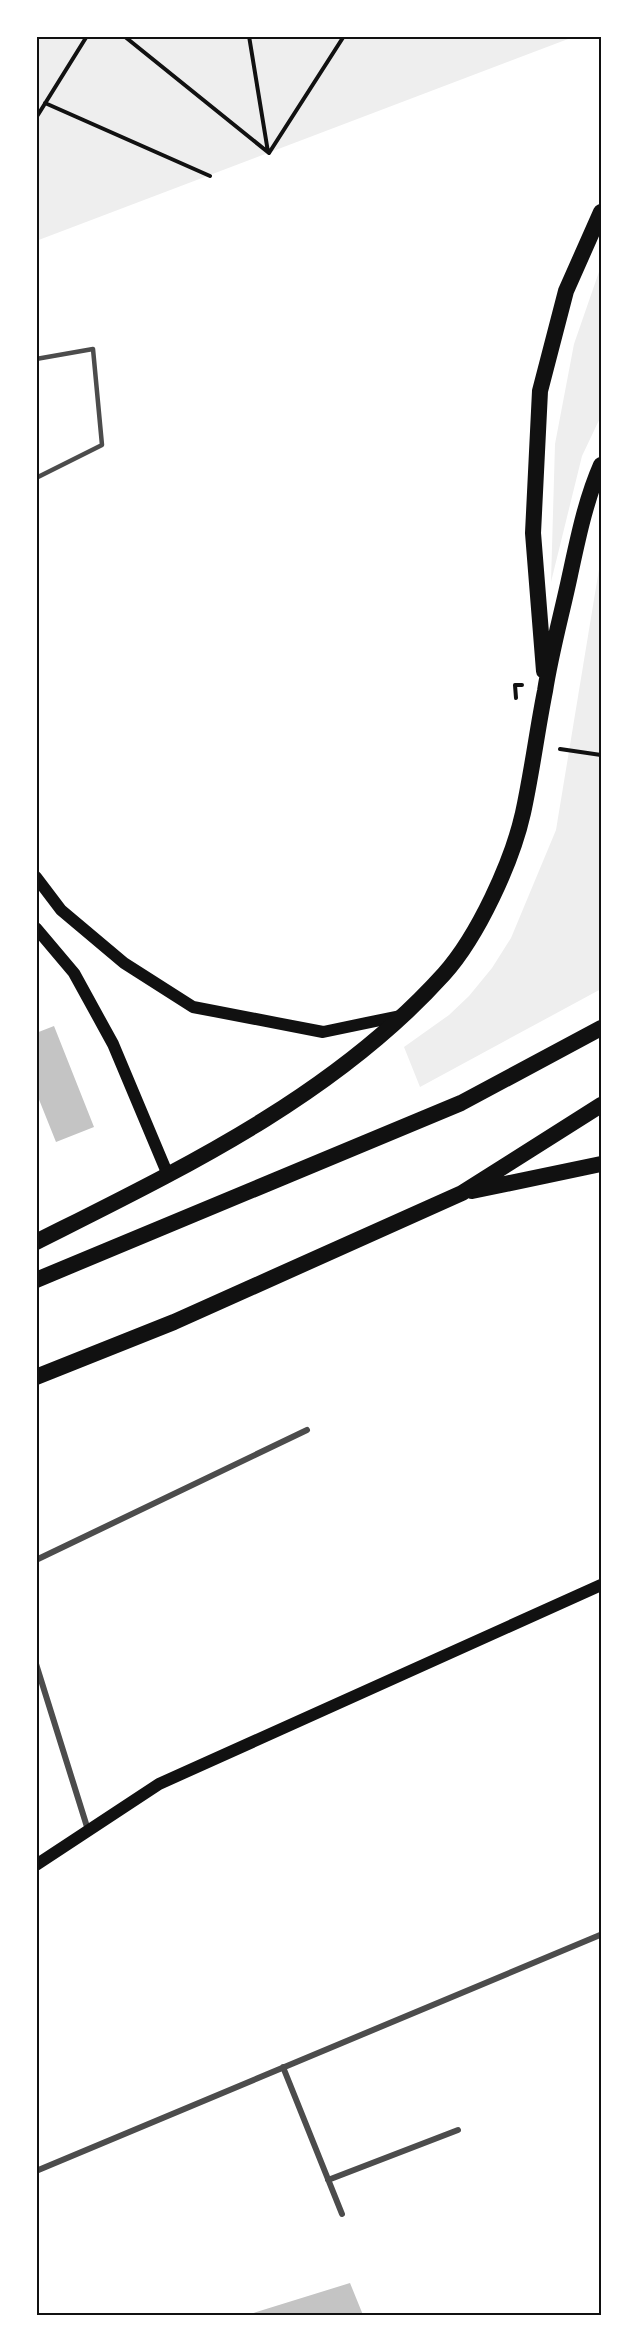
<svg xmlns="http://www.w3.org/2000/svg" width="637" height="2351" viewBox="0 0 637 2351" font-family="'IBM Plex Sans',sans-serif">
	<rect width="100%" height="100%" fill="#fff"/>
	<path fill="#eee" d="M 36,36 L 576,36 L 36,241 Z
		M 601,266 L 601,416 L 582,456 L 551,582 L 555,444 L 574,344 Z
		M 601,557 L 601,989 L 420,1087 L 404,1047 L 449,1015 L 469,996 L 492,968 L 511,938 L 556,830 Z"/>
	<path fill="#c4c4c4" d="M 54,1026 L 94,1127 L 56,1142 L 36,1092 L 36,1033 Z
		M 350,2283 L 363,2315 L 250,2315 L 250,2314 Z"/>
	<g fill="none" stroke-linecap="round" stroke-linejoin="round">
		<path stroke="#111" stroke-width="4" d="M 124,36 L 269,153
			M 249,36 L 268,152
			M 45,103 L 210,176
			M 36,118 L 87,36
			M 269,153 L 344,36
			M 516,698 L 515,685 L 522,685
			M 560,749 L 601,755"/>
		<path stroke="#4c4c4c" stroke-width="4.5" d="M 36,359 L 93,349 L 102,445 L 36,478"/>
		<path stroke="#4c4c4c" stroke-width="6" d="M 36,1560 L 307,1430
			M 36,1664 L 88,1830
			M 283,2067 L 342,2214
			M 36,2171 L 600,1935
			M 328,2180 L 458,2130"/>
		<path stroke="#111" stroke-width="12" d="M 36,877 L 61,910 L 124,963 L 193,1007 L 323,1032 L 400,1016
			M 36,928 L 74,973 L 113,1044 L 168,1175
			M 36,1865 L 159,1784 L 601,1585"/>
		<path stroke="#111" stroke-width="16" d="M 544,671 L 533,533 L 540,391 L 566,291 L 601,212
			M 472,1191 L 601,1164
			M 36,1242 C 181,1169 333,1097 444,974 C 478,936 512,862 523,813 C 532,772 537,731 545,691 C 551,652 562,613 570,575 C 578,538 586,499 601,465
			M 36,1280 L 461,1103 L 601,1028
			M 36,1377 L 174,1322 L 462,1193 L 601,1105"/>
	</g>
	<rect width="637" height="2351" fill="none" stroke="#ffffff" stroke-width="75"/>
	<rect x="38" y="38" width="562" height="2276" fill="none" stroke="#111" stroke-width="2"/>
</svg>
